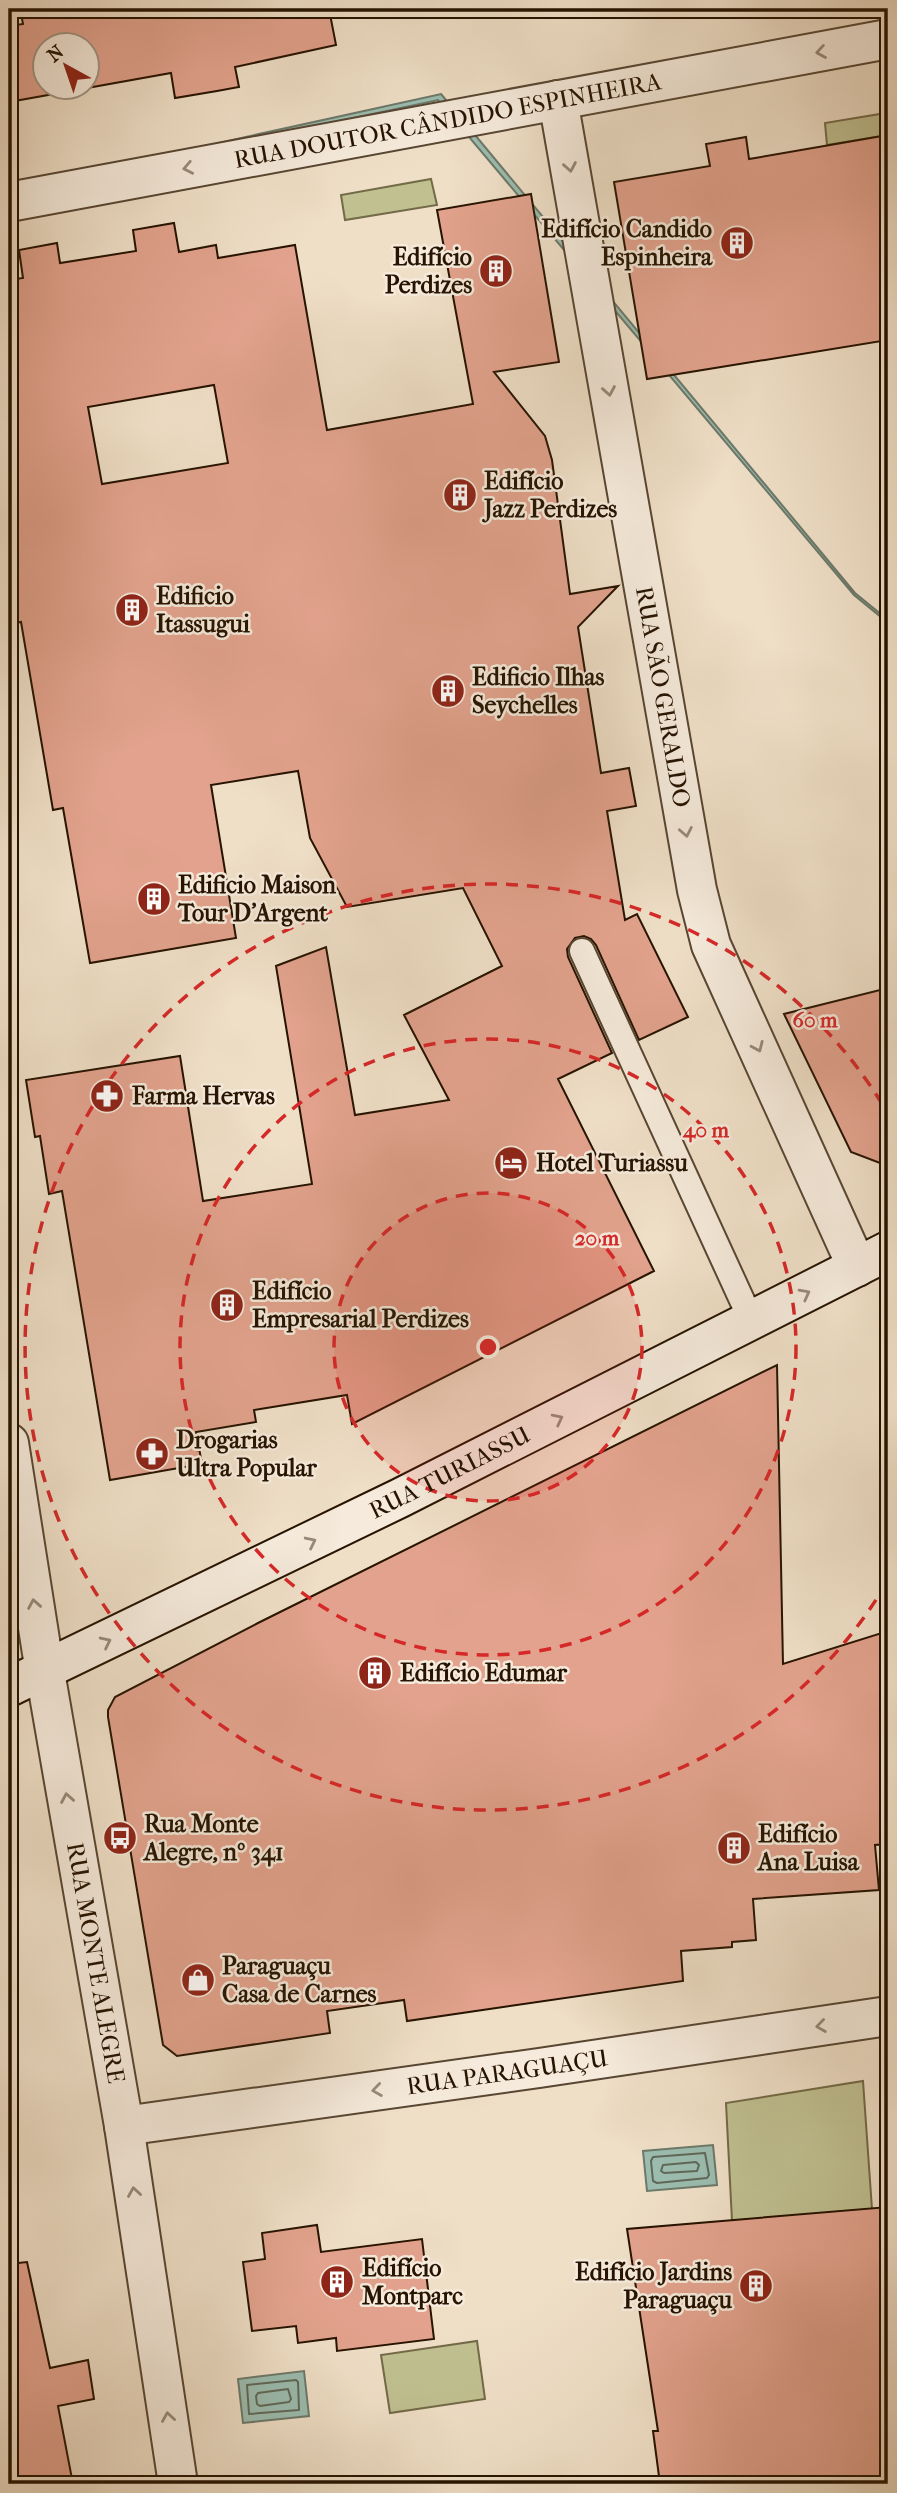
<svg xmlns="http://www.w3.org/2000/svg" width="897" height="2493" viewBox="0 0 897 2493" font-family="'IM FELL French Canon',serif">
	<rect width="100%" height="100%" fill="#efdfc7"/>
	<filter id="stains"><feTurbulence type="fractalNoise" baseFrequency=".00286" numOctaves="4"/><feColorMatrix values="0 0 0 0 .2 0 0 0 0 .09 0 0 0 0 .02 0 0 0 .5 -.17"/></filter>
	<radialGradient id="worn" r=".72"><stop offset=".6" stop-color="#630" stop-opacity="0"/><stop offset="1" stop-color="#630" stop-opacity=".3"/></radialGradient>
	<path fill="#c0c091" stroke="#736a48" stroke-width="2" d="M 886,113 L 888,135 L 827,145 L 825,123 Z
		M 431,179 L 437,205 L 345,220 L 341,195 Z
		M 863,2081 L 872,2209 L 732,2221 L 726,2103 Z
		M 477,2341 L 485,2399 L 390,2413 L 381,2355 Z"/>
	<path fill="#9bbdb0" stroke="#6c796a" stroke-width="2" d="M 441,94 L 855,593 L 888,620 L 888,623 L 854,595 L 438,100 L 9,191 L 9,189 Z
		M 713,2145 L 717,2185 L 647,2191 L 643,2151 Z
		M 304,2371 L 309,2416 L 243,2423 L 238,2379 Z"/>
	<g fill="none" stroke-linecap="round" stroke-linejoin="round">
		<path stroke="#606858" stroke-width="2" d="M 705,2153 L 709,2175 L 707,2178 L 657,2183 L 653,2181 L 651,2161 L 653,2157 Z
			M 696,2162 L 699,2165 L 697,2171 L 664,2173 L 661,2171 L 663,2165 Z
			M 296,2380 L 298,2382 L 299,2410 L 249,2414 L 247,2385 Z
			M 288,2389 L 291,2399 L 289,2402 L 260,2406 L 257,2404 L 256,2396 L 258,2393 Z"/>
	</g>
	<path fill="#e2a28d" stroke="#261300" stroke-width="2" fill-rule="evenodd" d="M 20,9 L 329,9 L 336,45 L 235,67 L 239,87 L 217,91 L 175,98 L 171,73 L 9,102 L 9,26 L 23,24 ZM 46,46 L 88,46 L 88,88 L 46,88 Z
		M 888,135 L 888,340 L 647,379 L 614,182 L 710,166 L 706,144 L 746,137 L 749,159 Z
		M 531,194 L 559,362 L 494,372 L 545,436 L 552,460 L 570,594 L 618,586 L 578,627 L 601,773 L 629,768 L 636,806 L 607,811 L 625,920 L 637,914 L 688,1017 L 639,1040 L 596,945 L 591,939 L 584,936 L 575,938 L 567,949 L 568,957 L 612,1053 L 558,1079 L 654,1271 L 352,1424 L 347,1395 L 254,1410 L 256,1422 L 196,1432 L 202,1464 L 110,1480 L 62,1191 L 49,1194 L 40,1136 L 35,1137 L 26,1080 L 180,1056 L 203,1201 L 312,1184 L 276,966 L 326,947 L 355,1115 L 449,1100 L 404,1015 L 502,966 L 463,888 L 347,907 L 310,838 L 298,771 L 211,785 L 236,938 L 90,963 L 63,808 L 53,810 L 21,622 L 9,624 L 9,280 L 23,278 L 19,250 L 57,243 L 60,263 L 136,251 L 133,230 L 174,223 L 179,252 L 216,245 L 218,258 L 295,245 L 327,430 L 473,404 L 437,210 ZM 214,385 L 228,463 L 102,484 L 88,407 Z
		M 888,988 L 888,1166 L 851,1152 L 784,1014 Z
		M 777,1365 L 783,1664 L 888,1631 L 888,1844 L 875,1845 L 879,1890 L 753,1899 L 756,1940 L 732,1942 L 732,1947 L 681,1951 L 683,1981 L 407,2021 L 404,2000 L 327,2011 L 330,2033 L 177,2056 L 163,2045 L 108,1717 L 108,1710 L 115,1697 L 258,1623 Z
		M 888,2207 L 888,2484 L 660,2484 L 653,2431 L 658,2431 L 627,2229 Z
		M 317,2225 L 321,2252 L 422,2239 L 434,2339 L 337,2351 L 336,2338 L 298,2343 L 296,2326 L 252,2331 L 243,2262 L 265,2259 L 262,2233 Z
		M 27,2262 L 50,2368 L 88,2360 L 94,2399 L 58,2406 L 73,2484 L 9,2484 L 9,2264 Z"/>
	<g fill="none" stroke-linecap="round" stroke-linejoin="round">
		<g stroke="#584632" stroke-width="28">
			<path id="lane" d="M 582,951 L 752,1322"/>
		</g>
		<g stroke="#584632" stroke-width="42">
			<g id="street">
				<path id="s1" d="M 558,100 L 697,890 L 711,945 L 857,1267"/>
				<path id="s2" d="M 9,202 L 888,39"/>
				<path id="s3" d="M 9,1443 L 45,1672 L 124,2126 L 178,2484"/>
				<path id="s4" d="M 124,2126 L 539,2068 L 888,2016"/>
			</g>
		</g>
		<g stroke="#261300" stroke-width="42">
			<g id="secondary">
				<path id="s5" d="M 9,1687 L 400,1498 L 888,1251"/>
			</g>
		</g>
		<use href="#lane" stroke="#f5eadb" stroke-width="24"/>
		<use href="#street" stroke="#f5eadb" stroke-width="38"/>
		<use href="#secondary" stroke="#f5eadb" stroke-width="38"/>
	</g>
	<defs><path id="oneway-chevron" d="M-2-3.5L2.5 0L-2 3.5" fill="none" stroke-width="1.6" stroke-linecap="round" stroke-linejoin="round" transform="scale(1.75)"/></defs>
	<g stroke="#988978">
		<use href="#oneway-chevron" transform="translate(821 52) rotate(170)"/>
		<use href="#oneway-chevron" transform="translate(570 167) rotate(80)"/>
		<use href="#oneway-chevron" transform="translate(188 168) rotate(169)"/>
		<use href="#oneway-chevron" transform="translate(609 391) rotate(80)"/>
		<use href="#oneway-chevron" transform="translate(686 832) rotate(79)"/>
		<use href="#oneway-chevron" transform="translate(758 1047) rotate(66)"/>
		<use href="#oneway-chevron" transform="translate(805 1294) rotate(-28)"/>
		<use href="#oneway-chevron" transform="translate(558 1419) rotate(-27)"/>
		<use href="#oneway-chevron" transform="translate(311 1542) rotate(-26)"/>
		<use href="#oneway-chevron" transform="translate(34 1604) rotate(-100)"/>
		<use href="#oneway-chevron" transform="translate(106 1642) rotate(-26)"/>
		<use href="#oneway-chevron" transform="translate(67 1798) rotate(-100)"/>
		<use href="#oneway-chevron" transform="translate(821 2026) rotate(172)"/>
		<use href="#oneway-chevron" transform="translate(377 2090) rotate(172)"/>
		<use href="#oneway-chevron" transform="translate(134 2192) rotate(-99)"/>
		<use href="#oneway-chevron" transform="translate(168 2417) rotate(-99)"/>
	</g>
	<circle cx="488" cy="1347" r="154" fill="#d62828" fill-opacity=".12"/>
	<g fill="none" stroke="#d62828" stroke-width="3.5" stroke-dasharray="12 9">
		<circle cx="488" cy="1347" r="154"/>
		<circle cx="488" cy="1347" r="308"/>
		<path d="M887 1582A463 463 0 1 1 887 1112"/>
	</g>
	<defs>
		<g id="building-disc" transform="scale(1.75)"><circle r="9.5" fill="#8f2418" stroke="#f5eadb"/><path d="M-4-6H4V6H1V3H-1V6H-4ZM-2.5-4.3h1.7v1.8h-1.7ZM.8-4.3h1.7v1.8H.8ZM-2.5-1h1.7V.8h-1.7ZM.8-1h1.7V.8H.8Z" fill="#fff"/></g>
		<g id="pharmacy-disc" transform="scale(1.75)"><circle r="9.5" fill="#8f2418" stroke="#f5eadb"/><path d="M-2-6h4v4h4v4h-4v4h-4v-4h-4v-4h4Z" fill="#fff"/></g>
		<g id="hotel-disc" transform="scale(1.75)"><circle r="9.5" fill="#8f2418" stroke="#f5eadb"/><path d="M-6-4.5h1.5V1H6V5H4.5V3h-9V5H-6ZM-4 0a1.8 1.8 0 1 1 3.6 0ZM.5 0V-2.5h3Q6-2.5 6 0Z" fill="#fff"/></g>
		<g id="bus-disc" transform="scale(1.75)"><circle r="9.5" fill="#8f2418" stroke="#f5eadb"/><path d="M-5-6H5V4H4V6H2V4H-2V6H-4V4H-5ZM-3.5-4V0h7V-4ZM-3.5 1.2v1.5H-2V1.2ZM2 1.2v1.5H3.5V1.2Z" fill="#fff"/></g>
		<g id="shop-disc" transform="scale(1.75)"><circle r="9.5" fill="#8f2418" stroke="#f5eadb"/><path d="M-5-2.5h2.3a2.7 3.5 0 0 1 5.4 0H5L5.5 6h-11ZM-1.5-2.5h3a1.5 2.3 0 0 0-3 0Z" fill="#fff"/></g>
	</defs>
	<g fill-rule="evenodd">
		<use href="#building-disc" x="737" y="243"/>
		<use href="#building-disc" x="496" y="271"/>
		<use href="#building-disc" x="460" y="495"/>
		<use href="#building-disc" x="132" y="610"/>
		<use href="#building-disc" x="448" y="691"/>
		<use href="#building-disc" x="154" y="899"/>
		<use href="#pharmacy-disc" x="107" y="1096"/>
		<use href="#hotel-disc" x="511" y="1163"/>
		<use href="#building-disc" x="227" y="1305"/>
		<use href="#pharmacy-disc" x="152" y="1454"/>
		<use href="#building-disc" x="375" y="1673"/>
		<use href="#bus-disc" x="120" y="1838"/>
		<use href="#building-disc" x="734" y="1848"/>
		<use href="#shop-disc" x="198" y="1980"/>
		<use href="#building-disc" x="337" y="2282"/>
		<use href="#building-disc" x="756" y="2286"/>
	</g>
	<g text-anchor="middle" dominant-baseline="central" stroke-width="5" stroke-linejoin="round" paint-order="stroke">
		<g font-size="24" fill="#261300" stroke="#f5eadb">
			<text stroke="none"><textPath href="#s2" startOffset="446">RUA DOUTOR CÂNDIDO ESPINHEIRA</textPath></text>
			<text stroke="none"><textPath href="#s1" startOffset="606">RUA SÃO GERALDO</textPath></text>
			<text stroke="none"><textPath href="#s5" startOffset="490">RUA TURIASSU</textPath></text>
			<text stroke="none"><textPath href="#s3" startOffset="527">RUA MONTE ALEGRE</textPath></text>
			<text stroke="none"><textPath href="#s4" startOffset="387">RUA PARAGUAÇU</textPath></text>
		</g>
		<g font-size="24" font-weight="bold" fill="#261300" stroke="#f5eadb" text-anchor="start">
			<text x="712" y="229" text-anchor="end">Edifício Candido<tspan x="712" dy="28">Espinheira</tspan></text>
			<text x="472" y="257" text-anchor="end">Edifício<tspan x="472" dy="28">Perdizes</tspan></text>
			<text x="484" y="481">Edifício<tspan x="484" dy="28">Jazz Perdizes</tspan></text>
			<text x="156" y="596">Edificio<tspan x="156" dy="28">Itassugui</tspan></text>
			<text x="472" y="677">Edificio Ilhas<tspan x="472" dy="28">Seychelles</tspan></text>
			<text x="178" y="885">Edificio Maison<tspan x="178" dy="28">Tour D'Argent</tspan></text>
			<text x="132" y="1096">Farma Hervas</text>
			<text x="536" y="1163">Hotel Turiassu</text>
			<text x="252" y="1291">Edifício<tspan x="252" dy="28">Empresarial Perdizes</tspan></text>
			<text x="176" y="1440">Drogarias<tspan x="176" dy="28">Ultra Popular</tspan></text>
			<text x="400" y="1673">Edifício Edumar</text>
			<text x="144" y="1824">Rua Monte<tspan x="144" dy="28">Alegre, nº 341</tspan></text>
			<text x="758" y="1834">Edifício<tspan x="758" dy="28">Ana Luisa</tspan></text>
			<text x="222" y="1966">Paraguaçu<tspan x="222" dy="28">Casa de Carnes</tspan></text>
			<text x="362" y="2268">Edifício<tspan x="362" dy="28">Montparc</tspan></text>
			<text x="732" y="2272" text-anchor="end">Edifício Jardins<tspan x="732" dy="28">Paraguaçu</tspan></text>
		</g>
	</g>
	<circle cx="488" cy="1347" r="10" fill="#d62828" stroke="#f5eadb" stroke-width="3.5"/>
	<g font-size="21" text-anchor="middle" font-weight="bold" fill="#d62828" stroke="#f5eadb" stroke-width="5" stroke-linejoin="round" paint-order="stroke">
		<text x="815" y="1027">60 m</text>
		<text x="706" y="1137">40 m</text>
		<text x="597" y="1245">20 m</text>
	</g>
	<rect width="897" height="2493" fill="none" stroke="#efdfc7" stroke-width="35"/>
	<rect x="10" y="10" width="876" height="2472" fill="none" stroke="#261300" stroke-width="3.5"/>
	<rect x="18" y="18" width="862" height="2458" fill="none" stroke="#261300" stroke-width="2"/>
	<g transform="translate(66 66) rotate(320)"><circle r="33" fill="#f5eadb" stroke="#a29483" stroke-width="2"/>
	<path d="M0-5L12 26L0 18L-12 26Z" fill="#8f2418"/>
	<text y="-10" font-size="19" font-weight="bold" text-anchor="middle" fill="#261300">N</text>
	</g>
	<rect width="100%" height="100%" filter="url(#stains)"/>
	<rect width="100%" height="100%" fill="url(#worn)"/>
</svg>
